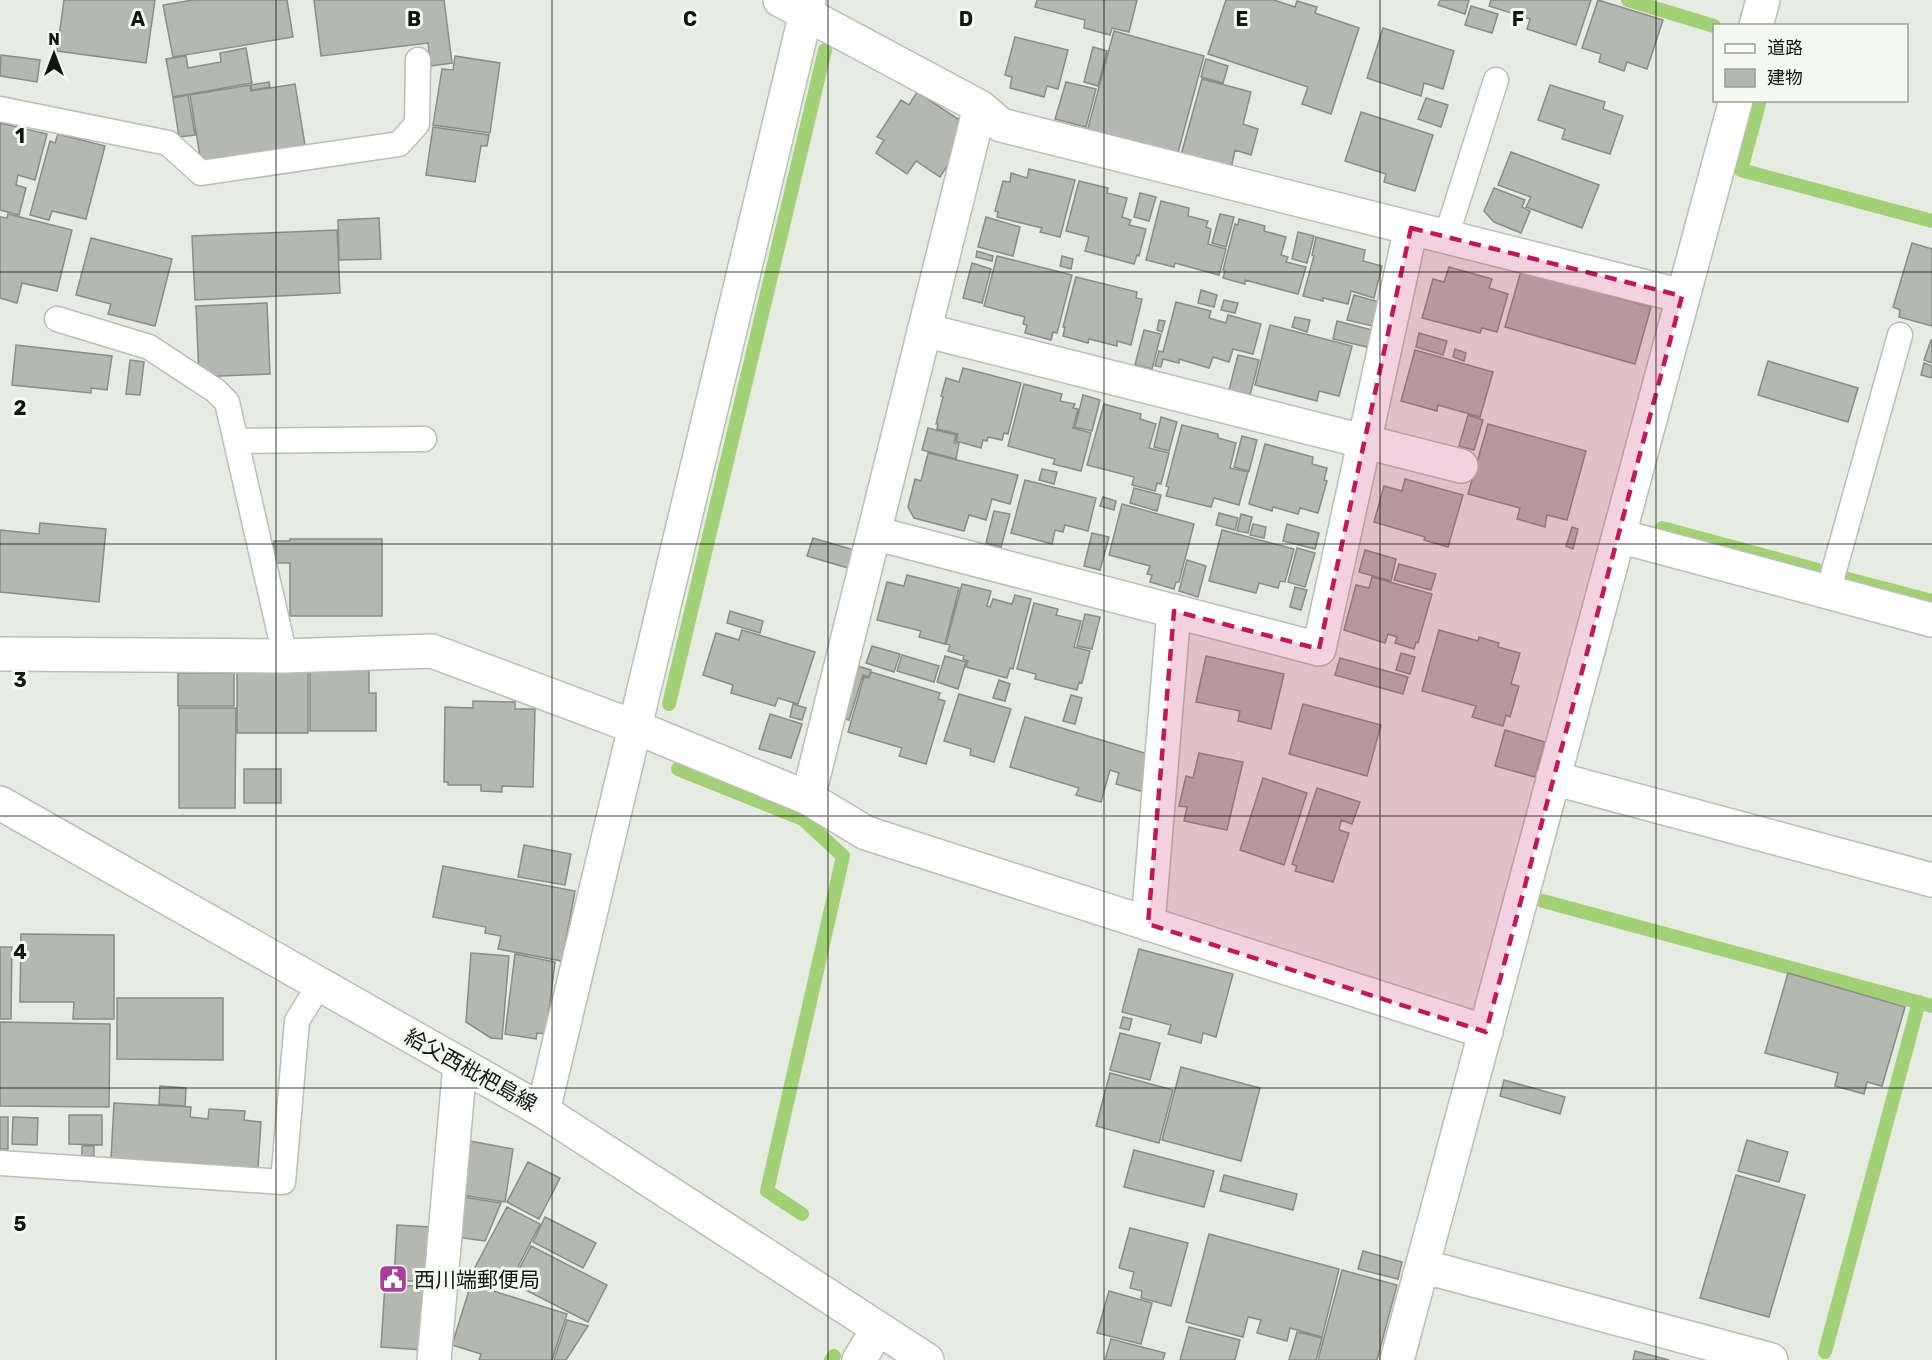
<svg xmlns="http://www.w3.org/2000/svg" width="1932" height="1360" viewBox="0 0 1932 1360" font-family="Rubik,'Noto Sans JP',sans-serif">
	<rect width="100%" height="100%" fill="#e7ece3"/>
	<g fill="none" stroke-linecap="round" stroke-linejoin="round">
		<path stroke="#a2d076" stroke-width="14" d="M 1628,0 L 1714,26
			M 1760,100 L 1741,170 L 1932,221
			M 1662,528 L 1818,570
			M 1844,578 L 1932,601
			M 669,704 L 825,50
			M 678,769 L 803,819 L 843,856 L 767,1191 L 802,1214
			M 1543,901 L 1932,1006
			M 1825,1352 L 1919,1002
			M 831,1360 L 834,1356"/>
	</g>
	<path fill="#b4b8b0" stroke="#898d85" stroke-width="1.5" d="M 64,0 L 155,0 L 146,63 L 57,51 Z
		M 193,0 L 287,0 L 293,37 L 173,57 L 163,5 Z
		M 314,0 L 444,0 L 452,63 L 431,66 L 428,43 L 321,56 Z
		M 1037,0 L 1137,0 L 1129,32 L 1112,28 L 1110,35 L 1084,28 L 1085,20 L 1035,7 Z
		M 1226,0 L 1274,0 L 1295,7 L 1297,1 L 1317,7 L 1315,13 L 1359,28 L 1331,114 L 1302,104 L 1308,87 L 1208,54 Z
		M 1440,0 L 1469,0 L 1465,14 L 1438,5 Z
		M 1491,0 L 1591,0 L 1576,45 L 1527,29 L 1530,19 L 1489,6 Z
		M 1598,0 L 1663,20 L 1647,69 L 1627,62 L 1624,71 L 1599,62 L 1601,54 L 1582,48 Z
		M 1471,6 L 1498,14 L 1492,33 L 1465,25 Z
		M 1383,28 L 1454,51 L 1443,89 L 1424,83 L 1421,96 L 1367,78 Z
		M 1114,31 L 1204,56 L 1177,156 L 1087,132 Z
		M 1015,37 L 1068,50 L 1058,89 L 1047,86 L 1044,97 L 1010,88 L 1012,77 L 1005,75 Z
		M 1093,47 L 1107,51 L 1098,86 L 1084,82 Z
		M 246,48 L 252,83 L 173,97 L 166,59 L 186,56 L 188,68 L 221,62 L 220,53 Z
		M 1,55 L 40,60 L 37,82 L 0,76 Z
		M 455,56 L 500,63 L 490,133 L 433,125 L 442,69 L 453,70 Z
		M 1206,59 L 1228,66 L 1223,83 L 1201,77 Z
		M 1202,79 L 1251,92 L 1243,124 L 1258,129 L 1251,155 L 1235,150 L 1231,169 L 1181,155 Z
		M 269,82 L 270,87 L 252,90 L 251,85 Z
		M 1066,82 L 1096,89 L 1086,127 L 1055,119 Z
		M 295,84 L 305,145 L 201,162 L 190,95 L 250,85 L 251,91 Z
		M 1550,85 L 1605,102 L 1603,109 L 1623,116 L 1610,154 L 1562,139 L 1565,129 L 1538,120 Z
		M 917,92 L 964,123 L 956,136 L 964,140 L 940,177 L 916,161 L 907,174 L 876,153 L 884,140 L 877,137 L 901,100 L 909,105 Z
		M 188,95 L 195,135 L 179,137 L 173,98 Z
		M 1426,98 L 1448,105 L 1441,127 L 1418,119 Z
		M 1361,112 L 1433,135 L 1415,191 L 1384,182 L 1386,174 L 1345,161 Z
		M 0,123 L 47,134 L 35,180 L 18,175 L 16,185 L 26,188 L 19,215 L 0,210 Z
		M 433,127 L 489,135 L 487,146 L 481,146 L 475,182 L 426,175 Z
		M 58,134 L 105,146 L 86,219 L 52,211 L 49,220 L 30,215 L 50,141 L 55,143 Z
		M 1511,152 L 1599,185 L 1582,228 L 1526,207 L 1531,197 L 1498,185 Z
		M 1029,169 L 1075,180 L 1060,237 L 1040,232 L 1042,228 L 997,217 L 998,212 L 995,211 L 1003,181 L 1010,182 L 1011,173 L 1027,178 Z
		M 1079,181 L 1108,188 L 1107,193 L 1127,198 L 1122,217 L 1131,220 L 1129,225 L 1146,229 L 1139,256 L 1137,255 L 1134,264 L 1085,251 L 1089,237 L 1066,231 Z
		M 1494,188 L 1525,200 L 1522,207 L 1530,211 L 1521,233 L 1494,222 L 1484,211 Z
		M 1140,193 L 1156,197 L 1149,221 L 1134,217 Z
		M 1161,201 L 1189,208 L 1188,216 L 1208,221 L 1206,227 L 1211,229 L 1208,244 L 1226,249 L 1219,275 L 1175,263 L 1174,267 L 1146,260 Z
		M 8,214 L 72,230 L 57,291 L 22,283 L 17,303 L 0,298 L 0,217 L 7,218 Z
		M 1220,214 L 1234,217 L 1226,247 L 1212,243 Z
		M 986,217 L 1020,227 L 1013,256 L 978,247 Z
		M 379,218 L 381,259 L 339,260 L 338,220 Z
		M 1239,219 L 1265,226 L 1264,231 L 1286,237 L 1281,255 L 1288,257 L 1286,262 L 1306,267 L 1298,294 L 1245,280 L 1245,284 L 1223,278 L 1225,271 L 1223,270 L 1235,224 L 1238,225 Z
		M 337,230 L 340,293 L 195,300 L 192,236 Z
		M 1298,232 L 1314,236 L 1307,263 L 1292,259 Z
		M 1316,237 L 1365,250 L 1363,261 L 1382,266 L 1374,298 L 1351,291 L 1348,304 L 1323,298 L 1323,301 L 1303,296 L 1314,256 L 1312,255 Z
		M 91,238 L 172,259 L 155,326 L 108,314 L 111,304 L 76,295 Z
		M 1912,243 L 1932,249 L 1932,326 L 1899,317 L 1900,310 L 1893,307 Z
		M 977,251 L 993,256 L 992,261 L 976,257 Z
		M 997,256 L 1072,275 L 1057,333 L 1053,332 L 1051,340 L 1025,333 L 1027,325 L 1023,324 L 1025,317 L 984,306 Z
		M 1062,256 L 1073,259 L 1071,269 L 1060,266 Z
		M 972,263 L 991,269 L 982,303 L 963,298 Z
		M 1449,267 L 1492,279 L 1489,288 L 1508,294 L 1497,332 L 1482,328 L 1480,333 L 1422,318 L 1433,279 L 1444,282 Z
		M 1521,271 L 1651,307 L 1635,364 L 1505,327 Z
		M 1076,277 L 1137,292 L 1136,298 L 1142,299 L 1131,345 L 1117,341 L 1117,346 L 1089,339 L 1088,343 L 1063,336 L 1065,327 L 1063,327 Z
		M 1201,290 L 1217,295 L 1214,307 L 1198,303 Z
		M 1354,295 L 1379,302 L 1373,326 L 1347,320 Z
		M 1224,300 L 1238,303 L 1235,313 L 1221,310 Z
		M 1176,302 L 1211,311 L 1209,318 L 1226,323 L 1228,315 L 1261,324 L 1253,354 L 1233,349 L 1229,362 L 1213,357 L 1209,368 L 1179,359 L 1179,363 L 1163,359 L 1161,367 L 1155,366 L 1159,351 L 1163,352 Z
		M 267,303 L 270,374 L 199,377 L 196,306 Z
		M 1295,317 L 1310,320 L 1307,332 L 1292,327 Z
		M 1159,320 L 1165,321 L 1162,332 L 1157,330 Z
		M 1337,321 L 1372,330 L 1367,347 L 1333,339 Z
		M 1270,325 L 1352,346 L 1339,396 L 1319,391 L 1317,401 L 1255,385 Z
		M 1144,330 L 1161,334 L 1152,369 L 1135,365 Z
		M 1419,333 L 1447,341 L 1443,355 L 1416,347 Z
		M 1931,340 L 1932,340 L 1932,363 L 1924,360 Z
		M 16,345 L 112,356 L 107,390 L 91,388 L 91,393 L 12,385 Z
		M 1455,349 L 1466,353 L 1464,361 L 1453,357 Z
		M 1415,350 L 1493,372 L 1480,417 L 1438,405 L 1437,411 L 1401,401 Z
		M 1238,355 L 1259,360 L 1250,395 L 1229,390 Z
		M 130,360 L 144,362 L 140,395 L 126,394 Z
		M 1768,361 L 1858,388 L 1848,422 L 1758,395 Z
		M 1924,363 L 1932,366 L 1932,378 L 1921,375 Z
		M 963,368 L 1021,383 L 1008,434 L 1004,433 L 1002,440 L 988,437 L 987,441 L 983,440 L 981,448 L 956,441 L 958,434 L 937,429 L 938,424 L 936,424 L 943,397 L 941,396 L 946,378 L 959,382 Z
		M 1024,384 L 1062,394 L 1060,401 L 1075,404 L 1073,408 L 1078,409 L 1073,428 L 1091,433 L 1081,471 L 1053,464 L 1055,459 L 1008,446 Z
		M 1083,395 L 1100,400 L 1092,431 L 1075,427 Z
		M 1104,404 L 1141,414 L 1140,419 L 1156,424 L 1149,448 L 1169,453 L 1161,484 L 1157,483 L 1155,491 L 1132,485 L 1134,477 L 1087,465 Z
		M 1468,415 L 1483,420 L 1474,450 L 1459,446 Z
		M 1161,417 L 1177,422 L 1169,451 L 1154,447 Z
		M 1488,424 L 1586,451 L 1567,520 L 1547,515 L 1545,527 L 1517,519 L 1520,508 L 1468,494 Z
		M 1182,425 L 1218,434 L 1218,438 L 1236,443 L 1230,468 L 1248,472 L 1239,505 L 1214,498 L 1211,507 L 1166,496 L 1169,487 L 1166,486 Z
		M 928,428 L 956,435 L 954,443 L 959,443 L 956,459 L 922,450 Z
		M 1242,436 L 1257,440 L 1249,471 L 1234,467 Z
		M 1265,444 L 1313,457 L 1312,464 L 1327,468 L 1324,480 L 1327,481 L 1318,513 L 1300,508 L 1298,514 L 1273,507 L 1272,511 L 1249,504 Z
		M 928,453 L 1018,475 L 1010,504 L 992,499 L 986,520 L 969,515 L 964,531 L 914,518 L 908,507 L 915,479 L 921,481 Z
		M 1042,469 L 1057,472 L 1054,484 L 1039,480 Z
		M 1405,479 L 1463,495 L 1448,547 L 1424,540 L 1425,537 L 1374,522 L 1384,486 L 1402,491 Z
		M 1025,480 L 1096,498 L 1088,531 L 1065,525 L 1063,532 L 1055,530 L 1052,544 L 1011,533 Z
		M 1134,488 L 1161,495 L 1157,511 L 1130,503 Z
		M 1103,497 L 1116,501 L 1114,510 L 1100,506 Z
		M 1122,504 L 1194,524 L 1179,582 L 1176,582 L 1174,589 L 1150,582 L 1152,575 L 1147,574 L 1150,566 L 1109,555 Z
		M 994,511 L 1010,514 L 1001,547 L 986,543 Z
		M 1219,513 L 1238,518 L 1235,530 L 1216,525 Z
		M 1241,514 L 1252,517 L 1248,533 L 1237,531 Z
		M 40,523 L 106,529 L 99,602 L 0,592 L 0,530 L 39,534 Z
		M 1253,524 L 1266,527 L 1264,538 L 1250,535 Z
		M 1287,524 L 1319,533 L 1315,549 L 1283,541 Z
		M 1572,527 L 1578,529 L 1573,549 L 1566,546 Z
		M 1222,530 L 1294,549 L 1285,582 L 1280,581 L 1278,588 L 1259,583 L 1256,593 L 1209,581 Z
		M 1092,533 L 1109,537 L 1100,570 L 1084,566 Z
		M 813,538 L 854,550 L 848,568 L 807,556 Z
		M 290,539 L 382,539 L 382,616 L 290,616 L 290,563 L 274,563 L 274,541 L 290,541 Z
		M 1297,548 L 1315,553 L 1305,587 L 1288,582 Z
		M 1365,550 L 1396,559 L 1391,581 L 1359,572 Z
		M 1187,560 L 1206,566 L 1198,597 L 1179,591 Z
		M 1399,564 L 1436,574 L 1431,590 L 1394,580 Z
		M 907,575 L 959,588 L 945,644 L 919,637 L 921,631 L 877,620 L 887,582 L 904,586 Z
		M 1372,577 L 1432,594 L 1418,643 L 1416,642 L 1414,649 L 1395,643 L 1397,637 L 1388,634 L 1385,643 L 1344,630 L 1356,585 L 1369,588 Z
		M 962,584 L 991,591 L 987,606 L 990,607 L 993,599 L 1012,604 L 1015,595 L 1031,599 L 1013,669 L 1010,668 L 1007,678 L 966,667 L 968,661 L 963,659 L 964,656 L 948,651 L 950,645 L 946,644 Z
		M 1295,587 L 1307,590 L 1301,610 L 1290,607 Z
		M 1034,603 L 1058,609 L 1056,615 L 1081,621 L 1074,647 L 1090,651 L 1082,683 L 1079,682 L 1077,690 L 1035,679 L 1036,674 L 1017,669 Z
		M 730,611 L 763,621 L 760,633 L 727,623 Z
		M 1085,614 L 1100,617 L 1092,649 L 1077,646 Z
		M 742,630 L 815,652 L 798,704 L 778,698 L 775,706 L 731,693 L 733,685 L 703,675 L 716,633 L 739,640 Z
		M 1439,630 L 1478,641 L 1479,637 L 1499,643 L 1498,647 L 1520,653 L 1511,684 L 1519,686 L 1510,717 L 1506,715 L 1503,726 L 1472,717 L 1476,706 L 1422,691 Z
		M 872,646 L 900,654 L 894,672 L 866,663 Z
		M 1401,653 L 1415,657 L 1410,674 L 1396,670 Z
		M 902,655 L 939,666 L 934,682 L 897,671 Z
		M 945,656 L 966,662 L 958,689 L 937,682 Z
		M 1206,656 L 1284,674 L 1271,729 L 1238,721 L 1240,711 L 1196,702 Z
		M 1340,658 L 1408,677 L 1403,694 L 1335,675 Z
		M 854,665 L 871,670 L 869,677 L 863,675 L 849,720 L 838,717 Z
		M 310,668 L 369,668 L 369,693 L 376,693 L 376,731 L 310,731 Z
		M 237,669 L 308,669 L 308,733 L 237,733 Z
		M 871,672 L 940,693 L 938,699 L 945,701 L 926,764 L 899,756 L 902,748 L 848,732 L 864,677 L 869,678 Z
		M 178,673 L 234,673 L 234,706 L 178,706 Z
		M 999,680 L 1010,684 L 1005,701 L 993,698 Z
		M 959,694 L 1011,709 L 994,762 L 970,755 L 971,749 L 944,741 Z
		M 1071,695 L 1082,698 L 1075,724 L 1063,721 Z
		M 473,701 L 515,702 L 515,709 L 535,709 L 533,787 L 502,786 L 502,792 L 481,791 L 481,785 L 448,785 L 448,782 L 444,782 L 445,707 L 473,708 Z
		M 793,704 L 806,708 L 802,720 L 790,717 Z
		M 1303,704 L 1381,725 L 1367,776 L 1289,754 Z
		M 179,708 L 236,708 L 235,808 L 179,808 Z
		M 770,714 L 802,724 L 791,758 L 759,749 Z
		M 1025,717 L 1151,755 L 1147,793 L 1116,784 L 1119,773 L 1110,770 L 1101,802 L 1076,795 L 1079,788 L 1010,767 Z
		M 1505,730 L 1545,742 L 1535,777 L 1495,766 Z
		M 1199,753 L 1243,762 L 1227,830 L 1184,821 L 1187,807 L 1179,806 L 1186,776 L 1193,778 Z
		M 244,769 L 281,769 L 281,803 L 244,803 Z
		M 1263,778 L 1307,793 L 1284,865 L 1240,850 Z
		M 1317,788 L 1360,802 L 1352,824 L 1341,820 L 1339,830 L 1349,833 L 1333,882 L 1295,871 L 1297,866 L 1292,864 Z
		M 524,845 L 571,854 L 565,885 L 518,877 Z
		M 443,866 L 575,891 L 562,961 L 498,949 L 501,936 L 485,933 L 486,927 L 433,917 Z
		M 21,934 L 114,935 L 114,1019 L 73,1019 L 74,1002 L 20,1002 Z
		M 0,947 L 12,947 L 11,1019 L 0,1019 Z
		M 1139,949 L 1233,974 L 1216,1037 L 1203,1033 L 1201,1043 L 1168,1034 L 1171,1025 L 1122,1012 Z
		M 471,953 L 509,956 L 502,1039 L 491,1038 L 466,1022 Z
		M 515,954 L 555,962 L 546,1034 L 537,1033 L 536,1039 L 505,1034 Z
		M 1788,973 L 1905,1007 L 1882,1086 L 1867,1082 L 1864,1094 L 1835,1086 L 1838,1073 L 1765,1053 Z
		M 117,998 L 223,998 L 223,1060 L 117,1059 Z
		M 1123,1017 L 1132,1019 L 1129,1030 L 1120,1028 Z
		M 0,1022 L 110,1024 L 109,1107 L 0,1106 Z
		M 1120,1033 L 1160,1043 L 1150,1080 L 1110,1070 Z
		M 1181,1067 L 1260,1088 L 1241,1161 L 1162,1140 Z
		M 1110,1073 L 1173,1090 L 1159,1143 L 1096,1126 Z
		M 1504,1080 L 1565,1097 L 1560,1114 L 1500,1096 Z
		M 160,1086 L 186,1088 L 185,1106 L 159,1104 Z
		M 114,1103 L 191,1107 L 190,1117 L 208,1119 L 209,1109 L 245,1111 L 244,1120 L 261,1122 L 258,1168 L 111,1159 Z
		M 69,1115 L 102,1115 L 102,1145 L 69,1144 Z
		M 0,1117 L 8,1117 L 8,1149 L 0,1149 Z
		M 13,1117 L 38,1118 L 37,1145 L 12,1144 Z
		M 1747,1140 L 1788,1152 L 1779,1182 L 1738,1171 Z
		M 470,1141 L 513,1149 L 505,1202 L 461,1195 Z
		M 82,1146 L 94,1146 L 94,1156 L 82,1156 Z
		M 1134,1150 L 1214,1171 L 1204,1207 L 1124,1187 Z
		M 528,1162 L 560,1178 L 539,1219 L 507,1202 Z
		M 1224,1175 L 1297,1194 L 1293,1210 L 1220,1191 Z
		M 1736,1175 L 1805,1195 L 1769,1317 L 1700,1298 Z
		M 463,1197 L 501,1203 L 485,1241 L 457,1237 Z
		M 507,1207 L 540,1224 L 507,1288 L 473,1271 Z
		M 545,1217 L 596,1243 L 583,1268 L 533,1242 Z
		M 397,1225 L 430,1227 L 426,1282 L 394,1280 Z
		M 1130,1228 L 1188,1243 L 1171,1306 L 1141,1298 L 1142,1291 L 1130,1288 L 1134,1272 L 1119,1268 Z
		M 1209,1234 L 1339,1269 L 1322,1337 L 1290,1328 L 1287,1341 L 1257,1333 L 1261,1320 L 1248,1317 L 1243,1337 L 1186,1322 Z
		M 531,1246 L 607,1285 L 588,1322 L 512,1283 Z
		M 1363,1251 L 1402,1262 L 1398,1279 L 1358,1269 Z
		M 1342,1270 L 1397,1285 L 1377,1360 L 1318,1360 Z
		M 385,1284 L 427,1287 L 423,1350 L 381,1347 Z
		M 471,1284 L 567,1314 L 552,1360 L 479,1360 L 481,1354 L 452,1345 Z
		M 1109,1291 L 1152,1303 L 1141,1344 L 1097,1333 Z
		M 567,1320 L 588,1326 L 566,1360 L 554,1360 Z
		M 1189,1327 L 1240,1340 L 1235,1360 L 1180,1360 Z
		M 1297,1332 L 1322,1338 L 1316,1360 L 1289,1360 Z
		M 1111,1339 L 1165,1353 L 1163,1360 L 1105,1360 Z
		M 1635,1351 L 1669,1360 L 1633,1360 Z"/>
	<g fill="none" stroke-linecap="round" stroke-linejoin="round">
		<g stroke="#babfb6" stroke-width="27">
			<path id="lane" d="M 0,109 L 168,143 L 201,173 L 399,144 L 417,124 L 418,60
				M 1446,237 L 1496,80
				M 57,319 L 149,347 L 216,391 L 227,402 L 285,656
				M 236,441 L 424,439
				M 1828,592 L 1900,335
				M 0,1163 L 283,1182 L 297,1021 L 319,985"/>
		</g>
		<g stroke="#babfb6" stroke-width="36">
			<path id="street" d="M 780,0 L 980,107 L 1001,125 L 1682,296
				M 1756,26 L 1763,0
				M 924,330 L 1461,466
				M 874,533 L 1319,649 L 1411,228
				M 1619,536 L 1932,620
				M 0,654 L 285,656 L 432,651 L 635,727 L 808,798 L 866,833 L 1486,1032
				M 1553,778 L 1932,880
				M 808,798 L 980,107
				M 1148,924 L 1174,611
				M 543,1111 L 809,0
				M 1422,1266 L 1771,1360
				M 434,1360 L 460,1064
				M 859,1360 L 878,1329
				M 1397,1360 L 1736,100"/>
		</g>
		<g stroke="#babfb6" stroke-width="36">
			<path id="secondary" d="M 0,803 L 543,1111 L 927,1360"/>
		</g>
		<use href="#lane" stroke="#fff" stroke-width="24"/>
		<use href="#street" stroke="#fff" stroke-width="33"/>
		<use href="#secondary" stroke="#fff" stroke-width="33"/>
	</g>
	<path fill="#c2185b" fill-opacity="0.2" stroke="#c2185b" stroke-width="4.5" stroke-dasharray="12 8" stroke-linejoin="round" d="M 1411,228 L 1682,296 L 1486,1032 L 1148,924 L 1174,611 L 1319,649 Z"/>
	<path fill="none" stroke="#131512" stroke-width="1.5" stroke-opacity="0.55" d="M 276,0 L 276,1360M 552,0 L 552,1360M 828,0 L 828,1360M 1104,0 L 1104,1360M 1380,0 L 1380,1360M 1656,0 L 1656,1360M 0,272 L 1932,272M 0,544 L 1932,544M 0,816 L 1932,816M 0,1088 L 1932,1088"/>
	<defs>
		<g id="civic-square" transform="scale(1.5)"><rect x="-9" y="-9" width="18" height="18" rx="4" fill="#ab3d9c" stroke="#f5faf1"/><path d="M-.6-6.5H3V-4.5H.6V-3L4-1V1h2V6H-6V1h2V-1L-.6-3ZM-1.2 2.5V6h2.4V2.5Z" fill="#fff"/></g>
	</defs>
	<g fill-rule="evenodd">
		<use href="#civic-square" x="393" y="1279"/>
	</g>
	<g text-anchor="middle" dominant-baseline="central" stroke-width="6" stroke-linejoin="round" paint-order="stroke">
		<g font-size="21" fill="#131512" stroke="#f5faf1">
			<text transform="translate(471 1070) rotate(29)">給父西枇杷島線</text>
		</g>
		<g font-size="21" fill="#131512" stroke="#f5faf1" text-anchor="start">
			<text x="414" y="1279">西川端郵便局</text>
		</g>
	</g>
	<g font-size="20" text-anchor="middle" font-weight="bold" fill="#131512" stroke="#f5faf1" stroke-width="6" stroke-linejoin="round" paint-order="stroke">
		<text x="138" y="26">A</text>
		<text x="414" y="26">B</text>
		<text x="690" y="26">C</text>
		<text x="966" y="26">D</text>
		<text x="1242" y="26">E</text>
		<text x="1518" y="26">F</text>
		<text x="20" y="143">1</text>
		<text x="20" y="415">2</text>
		<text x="20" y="687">3</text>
		<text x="20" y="959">4</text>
		<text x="20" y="1231">5</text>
	</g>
	<rect x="1713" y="24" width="195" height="78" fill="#f5faf1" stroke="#9b9e98" stroke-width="1.5"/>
	<rect x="1725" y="44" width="30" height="9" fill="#ffffff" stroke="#9b9e98" stroke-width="1.5"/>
	<text x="1767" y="54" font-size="18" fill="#131512">道路</text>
	<rect x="1725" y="69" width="30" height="18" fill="#b4b8b0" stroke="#9b9e98" stroke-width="1.5"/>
	<text x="1767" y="84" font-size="18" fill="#131512">建物</text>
	<g transform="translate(54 54)" stroke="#f5faf1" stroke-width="4.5" paint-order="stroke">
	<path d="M0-4.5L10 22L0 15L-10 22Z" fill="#131512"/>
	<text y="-9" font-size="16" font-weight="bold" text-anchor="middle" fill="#131512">N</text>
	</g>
</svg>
